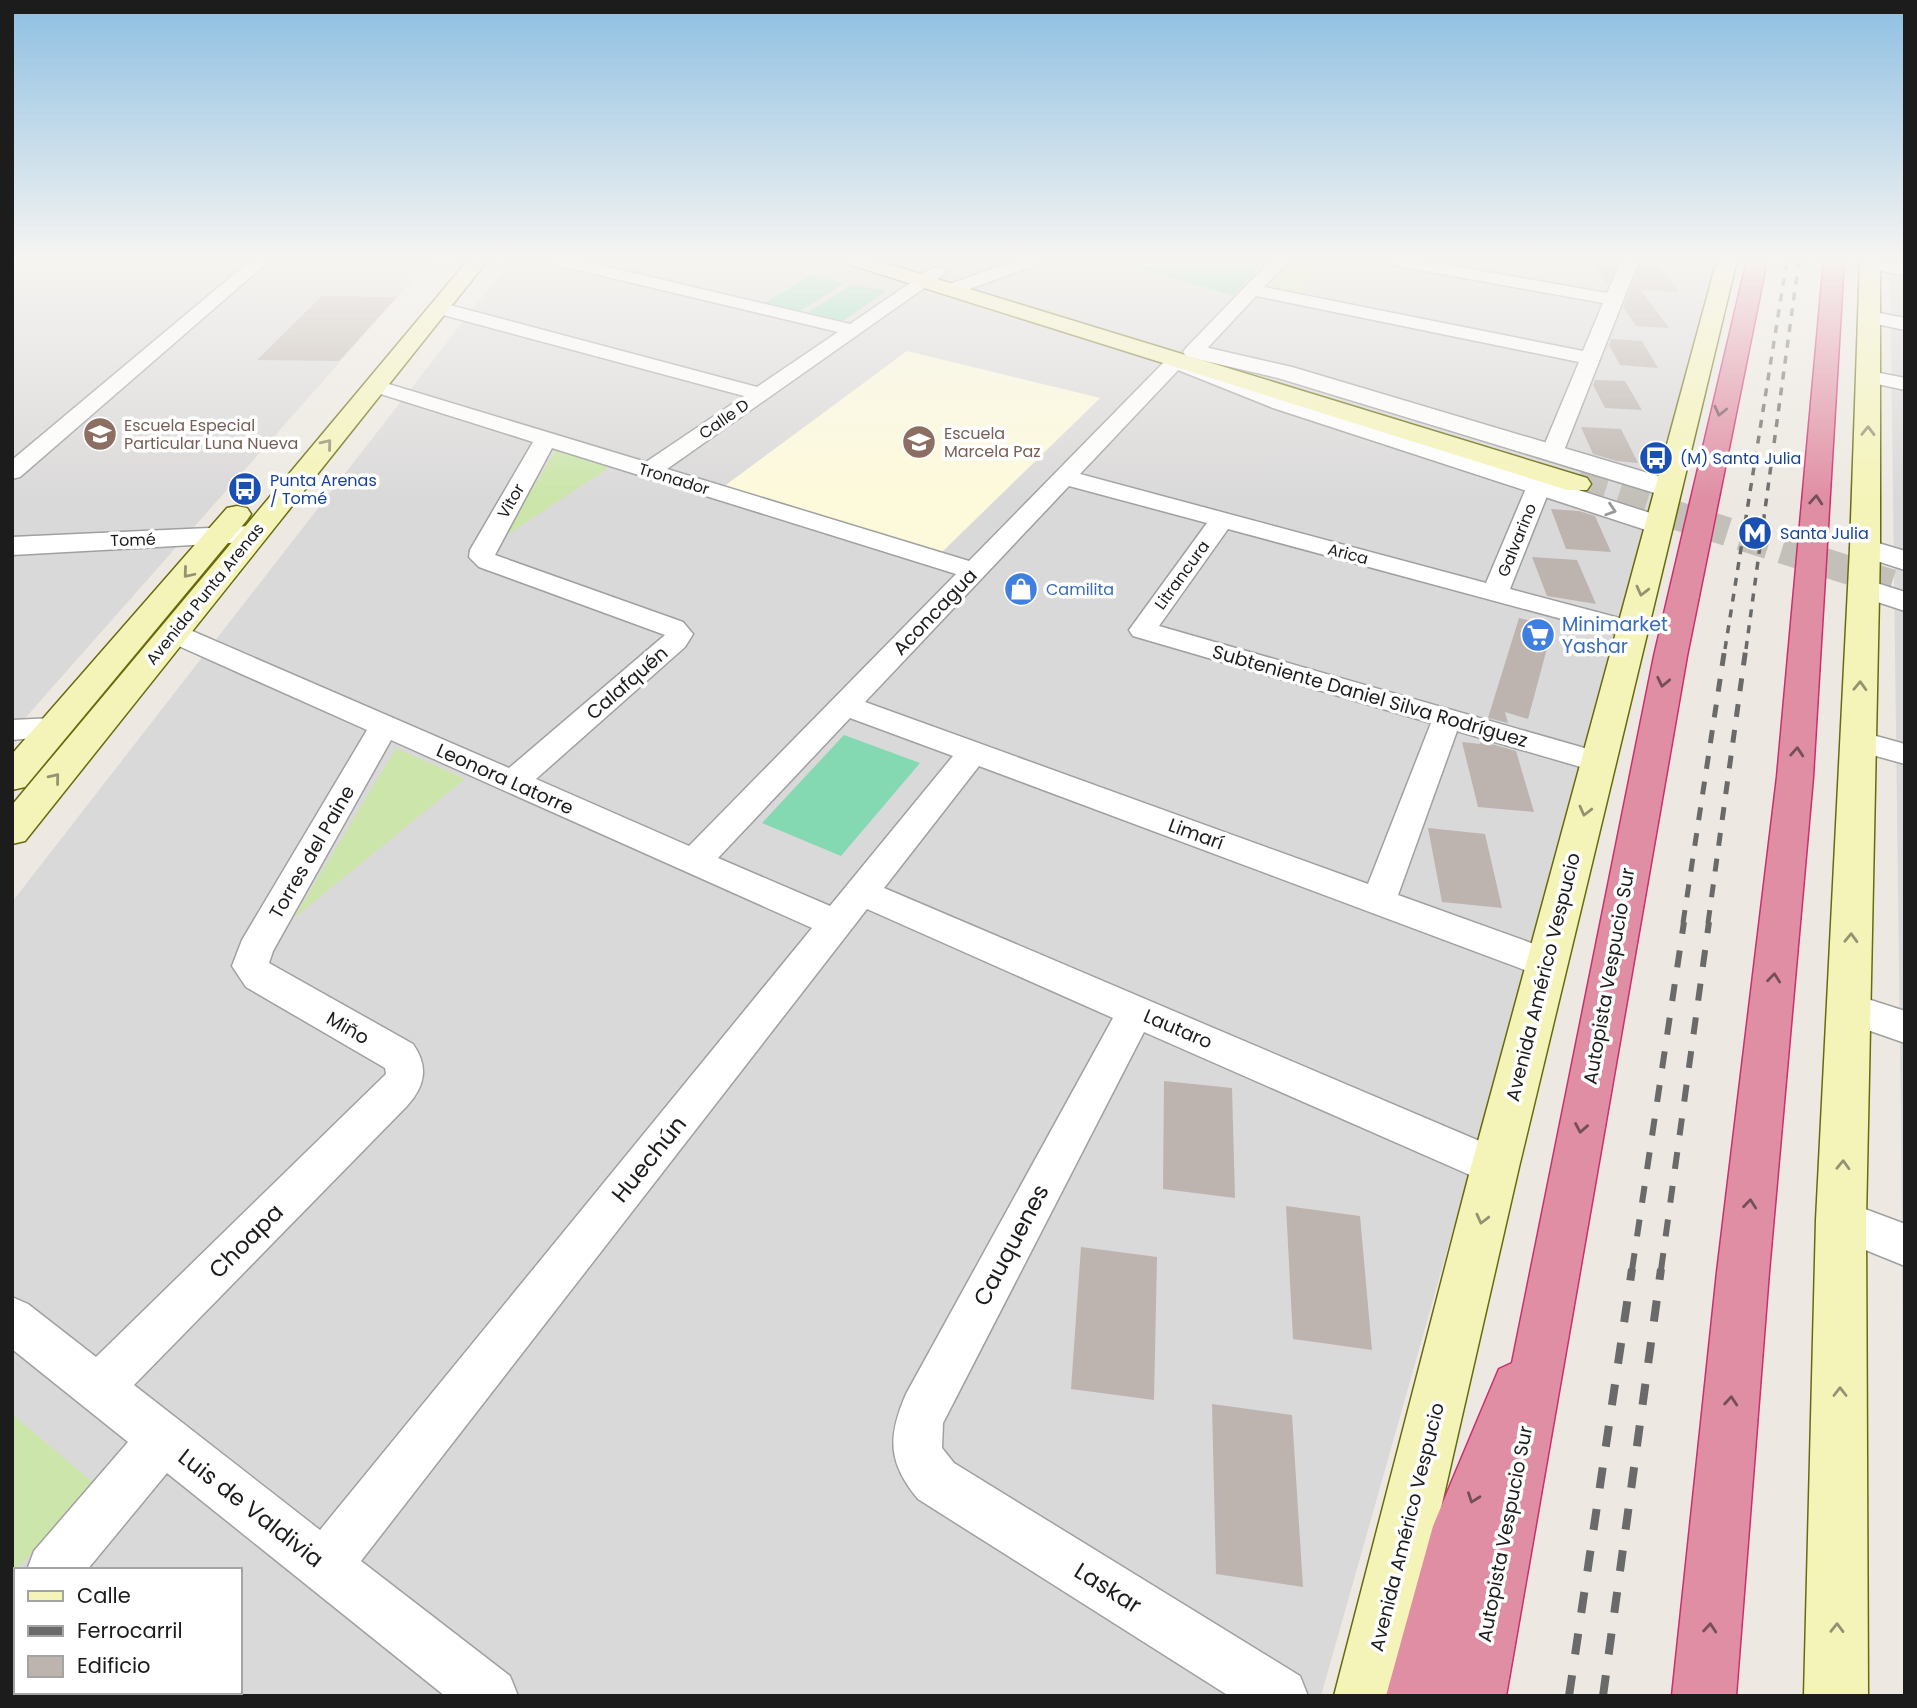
<svg xmlns="http://www.w3.org/2000/svg" width="1917" height="1708" viewBox="0 0 1917 1708" font-family="Poppins,sans-serif">
	<rect width="100%" height="100%" fill="#ede9e2"/>
	<path fill="#dad9d9" fill-rule="evenodd" d="M 12,260 L 430,260 L 12,733 Z
		M 511,260 L 1717,260 L 1675,445 L 1321,1696 L 12,1696 L 12,902 ZM 16,1570 L 240,1570 L 240,1692 L 16,1692 Z
		M 1890,260 L 1905,260 L 1905,1621 L 1901,1126 Z"/>
	<path fill="#fdfadb" d="M 907,351 L 1100,398 L 940,554 L 723,487 Z"/>
	<path fill="#cbe5aa" d="M 1293,260 L 1327,260 L 1298,293 L 1267,288 Z
		M 556,450 L 610,467 L 501,539 Z
		M 396,748 L 465,779 L 294,918 Z
		M 12,1414 L 96,1485 L 12,1574 Z"/>
	<path fill="#84d8b2" d="M 1111,260 L 1266,260 L 1233,296 Z
		M 811,275 L 845,283 L 800,311 L 765,303 Z
		M 852,284 L 887,291 L 843,321 L 808,312 Z
		M 844,735 L 920,763 L 841,856 L 762,823 Z"/>
	<path fill="#bdb4af" d="M 1589,260 L 1619,260 L 1607,286 L 1599,274 Z
		M 1641,260 L 1655,260 L 1679,292 L 1641,290 L 1669,328 L 1636,326 L 1623,308 Z
		M 322,296 L 397,297 L 339,361 L 257,360 Z
		M 1611,339 L 1642,341 L 1658,368 L 1620,365 L 1609,345 Z
		M 1595,380 L 1625,381 L 1642,410 L 1605,408 L 1593,385 Z
		M 1581,427 L 1621,429 L 1638,463 L 1617,461 L 1593,454 Z
		M 1551,509 L 1579,511 L 1595,516 L 1611,552 L 1566,549 Z
		M 1532,557 L 1577,560 L 1596,604 L 1547,596 Z
		M 1519,618 L 1553,626 L 1528,719 L 1505,712 L 1508,723 L 1488,718 Z
		M 1481,741 L 1516,751 L 1534,812 L 1478,807 L 1462,742 L 1480,744 Z
		M 1428,828 L 1485,834 L 1502,908 L 1442,902 Z
		M 1164,1081 L 1232,1088 L 1235,1198 L 1163,1189 Z
		M 1286,1206 L 1360,1216 L 1372,1350 L 1293,1339 Z
		M 1081,1247 L 1157,1257 L 1154,1400 L 1071,1389 Z
		M 1212,1404 L 1292,1415 L 1303,1587 L 1216,1574 Z"/>
	<g fill="none" stroke-linecap="round" stroke-linejoin="round">
		<path stroke="#c3c0ba" stroke-width="29" stroke-dasharray="29 14" stroke-linecap="butt" d="M 1577,484 L 1905,588"/>
		<g stroke="#a0a0a0" stroke-width="3">
			<path id="minor" d="M 251,260 L 270,260 L 20,477 L 12,479 L 12,460 Z
				M 550,260 L 579,260 L 850,324 L 932,268 L 938,267 L 947,272 L 667,469 L 969,561 L 1169,357 L 1183,357 L 1186,361 L 1183,365 L 1080,474 L 1486,583 L 1527,486 L 1531,481 L 1547,481 L 1551,486 L 1510,589 L 1642,624 L 1646,630 L 1642,636 L 1632,638 L 1228,529 L 1159,626 L 1609,755 L 1613,762 L 1609,769 L 1598,772 L 1457,731 L 1398,895 L 1559,953 L 1564,963 L 1559,973 L 1546,977 L 1533,973 L 979,766 L 884,888 L 1510,1154 L 1516,1167 L 1510,1180 L 1495,1186 L 1144,1032 L 943,1423 L 942,1448 L 954,1463 L 1300,1676 L 1308,1696 L 1229,1696 L 918,1499 C 887,1462 888,1436 906,1394 L 1113,1018 L 867,909 L 361,1561 L 510,1676 L 518,1696 L 445,1696 L 167,1473 L 87,1570 L 27,1570 L 34,1551 L 128,1442 L 12,1349 L 12,1297 L 28,1304 L 96,1357 L 386,1074 L 385,1068 L 246,987 L 232,966 L 242,940 L 367,730 L 163,639 L 159,633 L 163,627 L 183,627 L 509,768 L 665,635 L 479,567 L 469,557 L 470,550 L 533,442 L 368,390 L 365,386 L 368,382 L 382,382 L 646,462 L 744,396 L 432,312 L 430,308 L 432,304 L 446,304 L 757,387 L 838,332 L 553,264 ZM 552,448 L 956,574 L 689,846 L 536,779 L 685,647 L 693,634 L 683,622 L 495,555 ZM 1069,486 L 1207,523 L 1129,630 L 1133,636 L 1431,723 L 1368,884 L 865,702 ZM 850,718 L 953,756 L 830,906 L 718,858 ZM 391,740 L 812,928 L 320,1530 L 134,1385 L 407,1106 C 425,1086 429,1067 413,1044 L 269,963 L 273,951 Z
				M 1018,260 L 1042,260 L 1039,264 L 956,294 L 950,295 L 941,290 L 944,286 Z
				M 1271,260 L 1289,260 L 1264,287 L 1583,351 L 1603,303 L 1392,265 L 1383,260 L 1419,260 L 1607,293 L 1622,260 L 1639,260 L 1563,453 L 1552,460 L 1541,453 L 1579,362 L 1256,296 L 1200,356 L 1186,356 L 1183,352 L 1186,348 Z
				M 1864,260 L 1905,265 L 1905,275 L 1864,268 L 1861,264 Z
				M 1869,311 L 1905,318 L 1905,330 L 1862,321 L 1860,317 L 1862,313 Z
				M 1870,371 L 1905,378 L 1905,390 L 1863,381 L 1860,377 L 1863,373 Z
				M 54,718 L 65,721 L 69,728 L 65,735 L 12,740 L 12,720 Z
				M 1858,731 L 1905,744 L 1905,764 L 1847,748 L 1843,741 L 1847,734 Z
				M 1849,993 L 1905,1011 L 1905,1043 L 1836,1019 L 1830,1008 L 1836,997 Z
				M 1841,1200 L 1905,1224 L 1905,1266 L 1826,1234 L 1819,1220 L 1826,1206 Z
				M 16,1587 L 16,1643 L 12,1645 L 12,1589 Z"/>
		</g>
		<g stroke="#a0a0a0" stroke-width="3">
			<path id="tertiary" d="M 1196,345 L 1292,367 L 1678,482 L 1682,488 L 1678,494 L 1658,494 L 1278,378 L 1188,357 L 1185,352 L 1188,347 Z
				M 1176,354 L 1291,398 L 1669,519 L 1673,525 L 1669,531 L 1659,533 L 1649,531 L 1273,408 L 1168,366 L 1164,361 L 1168,356 Z
				M 253,526 L 263,529 L 267,535 L 263,541 L 12,555 L 12,537 Z
				M 1865,539 L 1905,551 L 1905,570 L 1855,554 L 1850,548 L 1855,542 Z
				M 1864,579 L 1905,592 L 1905,611 L 1853,594 L 1849,588 L 1853,582 Z"/>
		</g>
		<g stroke="#676b0b" stroke-width="3">
			<path id="secondary" d="M 468,260 L 488,260 L 25,841 L 12,844 L 12,805 Z
				M 845,260 L 875,260 L 1587,478 L 1591,484 L 1587,490 L 1567,490 L 848,264 Z
				M 1717,260 L 1737,260 L 1519,1167 L 1398,1696 L 1334,1696 L 1471,1167 Z
				M 1860,260 L 1880,260 L 1880,548 L 1866,1220 L 1868,1696 L 1804,1696 L 1816,1220 L 1850,548 Z
				M 237,506 L 247,508 L 251,514 L 247,520 L 25,787 L 12,790 L 12,754 L 227,508 Z"/>
		</g>
		<g stroke="#cc2e6f" stroke-width="3">
			<path id="motorway" d="M 1747,260 L 1767,260 L 1687,656 L 1506,1696 L 1386,1696 L 1433,1526 L 1499,1369 L 1512,1363 L 1654,656 Z
				M 1824,260 L 1844,260 L 1813,777 L 1769,1272 L 1736,1696 L 1672,1696 L 1717,1272 L 1777,777 Z"/>
		</g>
		<use href="#minor" fill="#fff" fill-rule="evenodd"/>
		<use href="#tertiary" fill="#fff" fill-rule="evenodd"/>
		<use href="#secondary" fill="#f5f4b8" fill-rule="evenodd"/>
		<use href="#motorway" fill="#e08ea3" fill-rule="evenodd"/>
		<path stroke="#6a6a6a" stroke-width="3.5" stroke-dasharray="8 8" stroke-linecap="butt" d="M 1725,649 L 1787,260
			M 1746,649 L 1799,260"/>
		<path stroke="#6a6a6a" stroke-width="5" stroke-dasharray="13 13" stroke-linecap="butt" d="M 1683,923 L 1725,647
			M 1708,923 L 1746,647"/>
		<path stroke="#6a6a6a" stroke-width="6" stroke-dasharray="17 17" stroke-linecap="butt" d="M 1632,1270 L 1684,922
			M 1661,1270 L 1709,922"/>
		<path stroke="#6a6a6a" stroke-width="8" stroke-dasharray="21 21" stroke-linecap="butt" d="M 1569,1696 L 1632,1269
			M 1603,1696 L 1661,1269"/>
	</g>
	<defs><path id="oneway-chevron" d="M-2-3.5L2.5 0L-2 3.5" fill="none" stroke-width="1.6" stroke-linecap="round" stroke-linejoin="round" transform="scale(1.75)"/></defs>
	<g stroke="#744f59">
		<use href="#oneway-chevron" transform="translate(1720 411) rotate(103)"/>
		<use href="#oneway-chevron" transform="translate(1816 500) rotate(-86)"/>
		<use href="#oneway-chevron" transform="translate(1663 682) rotate(102)"/>
		<use href="#oneway-chevron" transform="translate(1797 752) rotate(-86)"/>
		<use href="#oneway-chevron" transform="translate(1774 978) rotate(-84)"/>
		<use href="#oneway-chevron" transform="translate(1581 1128) rotate(100)"/>
		<use href="#oneway-chevron" transform="translate(1750 1204) rotate(-84)"/>
		<use href="#oneway-chevron" transform="translate(1731 1401) rotate(-85)"/>
		<use href="#oneway-chevron" transform="translate(1473 1498) rotate(110)"/>
		<use href="#oneway-chevron" transform="translate(1710 1628) rotate(-85)"/>
	</g>
	<g stroke="#939372">
		<use href="#oneway-chevron" transform="translate(1868 431) rotate(-89)"/>
		<use href="#oneway-chevron" transform="translate(327 444) rotate(-51)"/>
		<use href="#oneway-chevron" transform="translate(188 573) rotate(130)"/>
		<use href="#oneway-chevron" transform="translate(1642 591) rotate(104)"/>
		<use href="#oneway-chevron" transform="translate(1860 686) rotate(-88)"/>
		<use href="#oneway-chevron" transform="translate(55 778) rotate(-51)"/>
		<use href="#oneway-chevron" transform="translate(1585 811) rotate(104)"/>
		<use href="#oneway-chevron" transform="translate(1851 938) rotate(-88)"/>
		<use href="#oneway-chevron" transform="translate(1843 1165) rotate(-88)"/>
		<use href="#oneway-chevron" transform="translate(1482 1219) rotate(104)"/>
		<use href="#oneway-chevron" transform="translate(1840 1392) rotate(-90)"/>
		<use href="#oneway-chevron" transform="translate(1837 1628) rotate(-89)"/>
	</g>
	<use stroke="#999" href="#oneway-chevron" transform="translate(1611 510) rotate(18)"/>
	<linearGradient id="sky" x2="0" y2="1"><stop stop-color="#8dbfe2"/><stop offset="0.52" stop-color="#f7f5f2"/><stop offset="1" stop-color="#f7f5f2" stop-opacity="0"/></linearGradient>
	<rect width="1917" height="499" fill="url(#sky)"/>
	<defs>
		<g id="school-disc" transform="scale(1.75)"><circle r="9.5" fill="#8d6e63" stroke="#fff"/><path d="M0-5L7-2L0 1L-7-2ZM-4 1L0 2.5L4 1V4Q0 6-4 4Z" fill="#fff"/></g>
		<g id="bus-disc" transform="scale(1.75)"><circle r="9.5" fill="#1a4fb4" stroke="#fff"/><path d="M-5-6H5V4H4V6H2V4H-2V6H-4V4H-5ZM-3.5-4V0h7V-4ZM-3.5 1.2v1.5H-2V1.2ZM2 1.2v1.5H3.5V1.2Z" fill="#fff"/></g>
		<g id="metro-disc" transform="scale(1.75)"><circle r="9.5" fill="#1a4fb4" stroke="#fff"/><path d="M-5.5 5V-5H-3L0 0L3-5H5.5V5H3V-.5L0 4L-3-.5V5Z" fill="#fff"/></g>
		<g id="shop-disc" transform="scale(1.75)"><circle r="9.5" fill="#3f7fe0" stroke="#fff"/><path d="M-5-2.5h2.3a2.7 3.5 0 0 1 5.4 0H5L5.5 6h-11ZM-1.5-2.5h3a1.5 2.3 0 0 0-3 0Z" fill="#fff"/></g>
		<g id="supermarket-disc" transform="scale(1.75)"><circle r="9.5" fill="#3f7fe0" stroke="#fff"/><path d="M-6-5.5h2.5l.6 2H6L4.5 2H-2.5L-4.4-4H-6ZM-1.5 3.2a1.3 1.3 0 1 0 .1 0ZM3 3.2a1.3 1.3 0 1 0 .1 0Z" fill="#fff"/></g>
	</defs>
	<g fill-rule="evenodd">
		<use href="#school-disc" x="100" y="434"/>
		<use href="#school-disc" x="919" y="442"/>
		<use href="#bus-disc" x="1656" y="458"/>
		<use href="#bus-disc" x="245" y="489"/>
		<use href="#metro-disc" x="1755" y="533"/>
		<use href="#shop-disc" x="1021" y="589"/>
		<use href="#supermarket-disc" x="1538" y="635"/>
	</g>
	<g text-anchor="middle" dominant-baseline="central" stroke-width="7" stroke-linejoin="round" paint-order="stroke">
		<g font-size="16" fill="#1c1c1c" stroke="#fff">
			<text transform="translate(724 419) rotate(-35)">Calle D</text>
			<text transform="translate(674 479) rotate(17)">Tronador</text>
			<text transform="translate(511 501) rotate(-60)">Vitor</text>
			<text transform="translate(133 540) rotate(-2)">Tomé</text>
			<text transform="translate(1517 540) rotate(-68)">Galvarino</text>
			<text transform="translate(1348 554) rotate(15)">Arica</text>
			<text transform="translate(1182 575) rotate(-54)">Litrancura</text>
			<text transform="translate(205 594) rotate(-51)">Avenida Punta Arenas</text>
		</g>
		<g font-size="16" fill="#785e54" stroke="#fff" text-anchor="start">
			<text x="124" y="425">Escuela Especial<tspan x="124" dy="18">Particular Luna Nueva</tspan></text>
			<text x="944" y="433">Escuela<tspan x="944" dy="18">Marcela Paz</tspan></text>
		</g>
		<g font-size="16" fill="#164399" stroke="#fff" text-anchor="start">
			<text x="1680" y="458">(M) Santa Julia</text>
			<text x="270" y="480">Punta Arenas<tspan x="270" dy="18">/ Tomé</tspan></text>
			<text x="1780" y="533">Santa Julia</text>
		</g>
		<g font-size="16" fill="#366cbe" stroke="#fff" text-anchor="start">
			<text x="1046" y="589">Camilita</text>
		</g>
		<g font-size="19" fill="#1c1c1c" stroke="#fff">
			<text transform="translate(935 612) rotate(-46)">Aconcagua</text>
			<text transform="translate(627 683) rotate(-41)">Calafquén</text>
			<text transform="translate(1370 696) rotate(16)">Subteniente Daniel Silva Rodríguez</text>
			<text transform="translate(505 779) rotate(24)">Leonora Latorre</text>
			<text transform="translate(1196 834) rotate(20)">Limarí</text>
			<text transform="translate(312 852) rotate(-60)">Torres del Paine</text>
			<text transform="translate(1609 976) rotate(-80)">Autopista Vespucio Sur</text>
			<text transform="translate(1543 977) rotate(-76)">Avenida Américo Vespucio</text>
			<text transform="translate(348 1028) rotate(30)">Miño</text>
			<text transform="translate(1178 1029) rotate(23)">Lautaro</text>
			<text transform="translate(1407 1527) rotate(-76)">Avenida Américo Vespucio</text>
			<text transform="translate(1505 1534) rotate(-79)">Autopista Vespucio Sur</text>
		</g>
		<g font-size="19" fill="#366cbe" stroke="#fff" text-anchor="start">
			<text x="1562" y="624">Minimarket<tspan x="1562" dy="22">Yashar</tspan></text>
		</g>
		<g font-size="23" fill="#1c1c1c" stroke="#fff">
			<text transform="translate(649 1159) rotate(-51)">Huechún</text>
			<text transform="translate(246 1241) rotate(-45)">Choapa</text>
			<text transform="translate(1011 1245) rotate(-62)">Cauquenes</text>
			<text transform="translate(251 1508) rotate(38)">Luis de Valdivia</text>
			<text transform="translate(1108 1588) rotate(32)">Laskar</text>
		</g>
	</g>
	<rect width="1917" height="1708" fill="none" stroke="#1c1c1c" stroke-width="28"/>
	<rect x="14" y="1568" width="228" height="126" fill="#ffffff" stroke="#a4a4a4" stroke-width="2"/>
	<rect x="28" y="1591" width="35" height="10" fill="#f5f4b8" stroke="#a4a4a4" stroke-width="2"/>
	<text x="77" y="1603" font-size="21" fill="#1c1c1c">Calle</text>
	<rect x="28" y="1626" width="35" height="10" fill="#6a6a6a" stroke="#a4a4a4" stroke-width="2"/>
	<text x="77" y="1638" font-size="21" fill="#1c1c1c">Ferrocarril</text>
	<rect x="28" y="1656" width="35" height="21" fill="#bdb4af" stroke="#a4a4a4" stroke-width="2"/>
	<text x="77" y="1673" font-size="21" fill="#1c1c1c">Edificio</text>
</svg>
